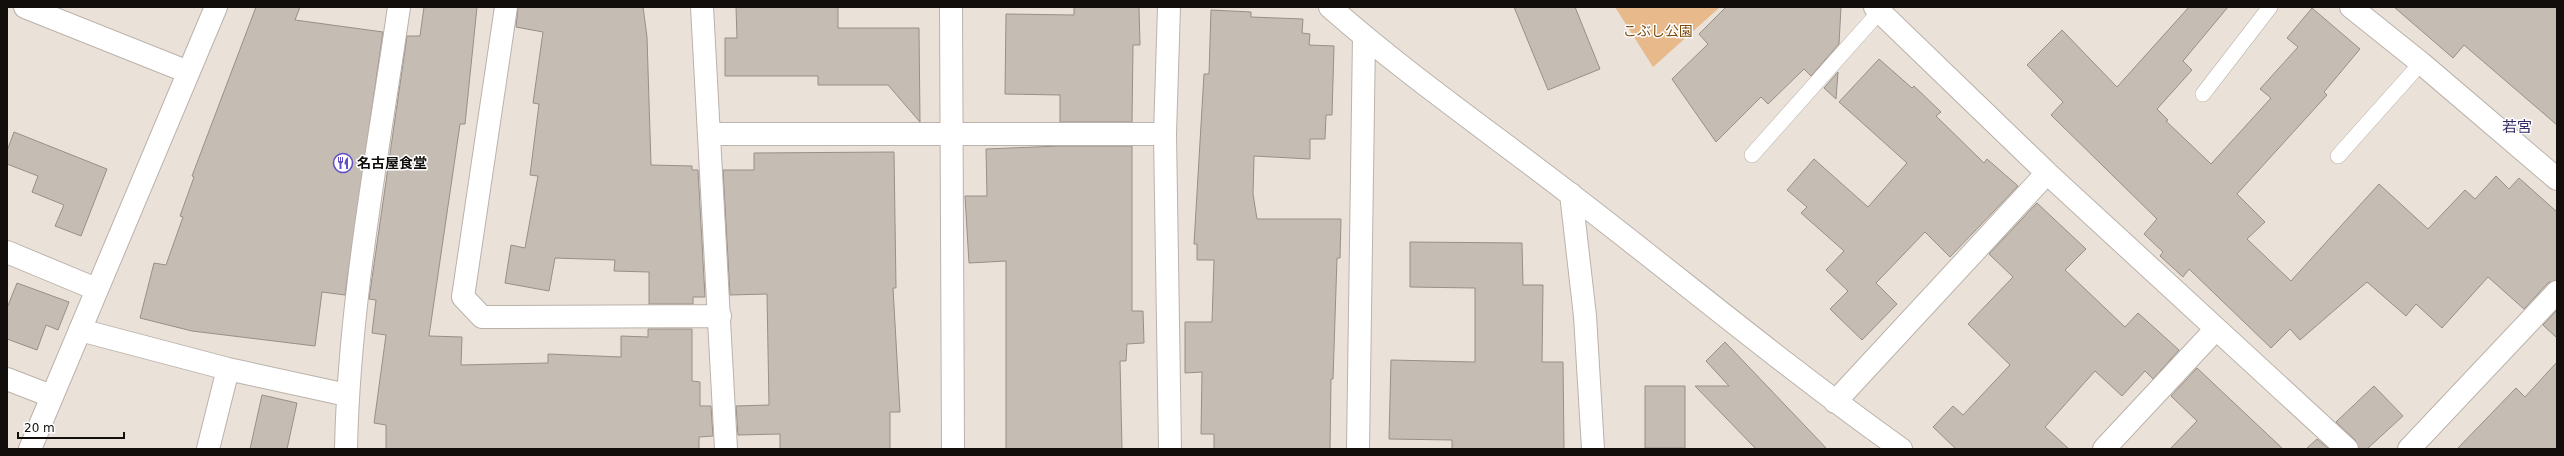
<svg xmlns="http://www.w3.org/2000/svg" width="2564" height="456" viewBox="0 0 2564 456" font-family="'DejaVu Sans','Noto Sans JP',sans-serif">
	<rect width="100%" height="100%" fill="#eae1d9"/>
	<path fill="#e8b98a" d="M 1615,7 L 1720,7 L 1653,67 Z"/>
	<path fill="#c5bcb4" stroke="#989088" d="M 256,7 L 300,7 L 295,20 L 383,32 L 345,295 L 322,292 L 315,346 L 192,331 L 140,318 L 154,263 L 166,265 L 183,217 L 180,216 L 194,177 L 192,176 Z
		M 424,7 L 477,7 L 465,124 L 460,124 L 429,336 L 462,337 L 461,365 L 548,363 L 548,354 L 621,357 L 621,336 L 648,337 L 648,329 L 692,329 L 692,381 L 700,382 L 700,406 L 711,406 L 713,436 L 699,437 L 699,449 L 386,449 L 386,425 L 374,423 L 386,335 L 372,333 L 376,300 L 369,299 L 407,36 L 420,36 Z
		M 518,7 L 643,7 L 647,37 L 651,165 L 692,166 L 692,170 L 698,170 L 705,297 L 693,297 L 693,304 L 649,304 L 649,272 L 614,271 L 615,260 L 555,258 L 549,291 L 505,283 L 511,245 L 525,248 L 538,176 L 530,175 L 539,104 L 533,103 L 543,32 L 516,27 Z
		M 736,7 L 838,7 L 838,28 L 919,28 L 920,122 L 888,85 L 818,85 L 818,76 L 725,76 L 725,38 L 737,38 Z
		M 1074,7 L 1139,7 L 1140,45 L 1133,45 L 1132,122 L 1060,122 L 1060,95 L 1005,94 L 1006,14 L 1074,15 Z
		M 1514,7 L 1575,7 L 1600,69 L 1548,90 Z
		M 1726,7 L 1841,7 L 1839,44 L 1811,76 L 1804,69 L 1768,104 L 1761,97 L 1716,142 L 1672,79 L 1708,44 L 1699,34 Z
		M 2189,7 L 2228,7 L 2183,61 L 2192,70 L 2157,109 L 2168,120 L 2166,121 L 2211,164 L 2271,98 L 2260,89 L 2298,47 L 2287,38 L 2312,8 L 2360,49 L 2324,92 L 2327,95 L 2237,194 L 2265,222 L 2247,239 L 2291,281 L 2379,184 L 2428,229 L 2465,190 L 2475,199 L 2496,176 L 2509,189 L 2519,178 L 2557,212 L 2557,280 L 2548,283 L 2524,309 L 2488,277 L 2442,328 L 2416,304 L 2406,316 L 2367,282 L 2300,340 L 2290,329 L 2271,348 L 2189,269 L 2183,277 L 2160,256 L 2163,252 L 2144,234 L 2157,219 L 2051,115 L 2063,102 L 2027,65 L 2062,30 L 2117,87 Z
		M 2394,7 L 2557,7 L 2557,125 L 2464,45 L 2453,58 Z
		M 1211,10 L 1251,12 L 1251,17 L 1303,19 L 1302,33 L 1310,34 L 1309,45 L 1334,46 L 1332,115 L 1326,115 L 1325,139 L 1310,139 L 1310,159 L 1254,156 L 1253,194 L 1257,219 L 1341,219 L 1340,258 L 1337,258 L 1333,379 L 1331,379 L 1330,449 L 1214,449 L 1214,434 L 1201,434 L 1202,372 L 1185,373 L 1185,322 L 1212,322 L 1214,260 L 1197,260 L 1197,244 L 1194,244 L 1204,74 L 1209,74 Z
		M 1879,59 L 1912,88 L 1914,86 L 1941,112 L 1936,116 L 1984,163 L 1987,159 L 2018,186 L 1950,257 L 1925,232 L 1876,283 L 1897,304 L 1862,340 L 1830,309 L 1848,291 L 1826,270 L 1844,251 L 1801,213 L 1807,207 L 1787,190 L 1814,159 L 1868,207 L 1907,163 L 1839,102 Z
		M 1838,72 L 1836,99 L 1824,88 Z
		M 14,132 L 107,169 L 81,236 L 55,226 L 64,205 L 32,192 L 38,176 L 7,164 L 7,151 Z
		M 1060,146 L 1132,146 L 1132,311 L 1143,311 L 1144,343 L 1127,344 L 1126,361 L 1120,361 L 1122,449 L 1006,449 L 1006,261 L 969,263 L 965,196 L 987,196 L 986,149 Z
		M 894,152 L 896,288 L 893,288 L 900,412 L 890,412 L 890,449 L 780,449 L 780,434 L 738,435 L 736,406 L 769,405 L 767,294 L 730,295 L 723,170 L 754,170 L 754,153 Z
		M 2037,203 L 2086,249 L 2065,270 L 2125,327 L 2138,313 L 2179,350 L 2153,379 L 2145,371 L 2122,396 L 2095,371 L 2045,427 L 2069,449 L 1956,449 L 1933,427 L 1953,406 L 1963,415 L 2010,365 L 1968,324 L 2013,277 L 1989,254 Z
		M 1410,242 L 1522,243 L 1523,285 L 1543,285 L 1542,362 L 1563,362 L 1564,449 L 1452,449 L 1452,440 L 1389,439 L 1391,360 L 1475,362 L 1475,288 L 1410,287 Z
		M 17,283 L 69,302 L 58,330 L 46,325 L 37,350 L 7,339 L 7,308 Z
		M 2557,310 L 2557,338 L 2543,325 Z
		M 1725,342 L 1827,449 L 1756,449 L 1695,386 L 1729,386 L 1706,361 Z
		M 2557,362 L 2557,449 L 2457,449 L 2516,388 L 2525,397 Z
		M 2197,368 L 2283,449 L 2170,449 L 2197,421 L 2171,396 Z
		M 1645,386 L 1685,386 L 1685,448 L 1645,448 Z
		M 2374,386 L 2403,416 L 2367,449 L 2359,449 L 2355,440 L 2336,422 Z
		M 262,395 L 297,403 L 287,449 L 250,449 Z
		M 2317,439 L 2329,449 L 2306,449 Z"/>
	<g fill="none" stroke-linecap="round" stroke-linejoin="round">
		<g stroke="#bbb2aa" stroke-width="16">
			<path id="service" d="M 2203,94 L 2270,7
				M 1752,155 L 1880,11
				M 2338,156 L 2421,63"/>
		</g>
		<g stroke="#bbb2aa" stroke-width="24">
			<path id="minor" d="M 25,7 L 188,72
				M 506,7 L 463,297 L 482,317 L 720,316
				M 702,7 L 726,449
				M 951,7 L 953,449
				M 1330,7 C 1406,74 1490,132 1570,194 C 1681,279 1787,368 1901,449
				M 1875,7 L 2047,173 L 2347,449
				M 2351,7 L 2421,63 L 2557,179
				M 709,134 L 1165,134 L 1170,449
				M 1165,134 L 1169,7
				M 1571,194 L 1585,316 L 1593,449
				M 7,252 L 96,289
				M 80,330 L 228,369 L 347,395
				M 7,379 L 51,396
				M 1835,402 L 2047,173
				M 208,449 L 228,369
				M 346,449 C 349,302 378,153 399,7
				M 1358,449 L 1364,37
				M 2104,449 L 2216,329
				M 2409,449 L 2557,292"/>
		</g>
		<g stroke="#bbb2aa" stroke-width="24">
			<path id="tertiary" d="M 30,449 L 216,7"/>
		</g>
		<use href="#service" stroke="#fff" stroke-width="15"/>
		<use href="#minor" stroke="#fff" stroke-width="22"/>
		<use href="#tertiary" stroke="#fff" stroke-width="22"/>
	</g>
	<defs>
		<g id="restaurant-ring" transform="scale(1)"><circle r="9.5" fill="#fff" stroke="#614dc6" stroke-width="1.5"/><path d="M-5-6h1v4h1v-4h1v4h1v-4h1v5L-1.5 .5V6h-2V.5L-5-1ZM5-6V6H3V1.5H1.5Q1.5-4 5-6Z" fill="#614dc6"/></g>
	</defs>
	<g fill-rule="evenodd">
		<use href="#restaurant-ring" x="343" y="163"/>
	</g>
	<g text-anchor="middle" dominant-baseline="central" stroke-width="3" stroke-linejoin="round" paint-order="stroke">
		<g font-size="14" fill="#7a4a0d" stroke="#fff">
			<text x="1658" y="31">こぶし公園</text>
		</g>
		<g font-size="14" font-weight="bold" fill="#110e0b" stroke="#fff" text-anchor="start">
			<text x="357" y="163">名古屋食堂</text>
		</g>
		<g font-size="15" fill="#332b66" stroke="#fff">
			<text x="2517" y="127">若宮</text>
		</g>
	</g>
	<rect width="2564" height="456" fill="none" stroke="#110e0b" stroke-width="16"/>
	<path d="M18 432v6h106v-6" fill="none" stroke="#110e0b" stroke-width="2"/>
	<text x="24" y="432" font-size="12" fill="#110e0b" stroke="#ffffff" stroke-width="3" paint-order="stroke">20 m</text>
</svg>
